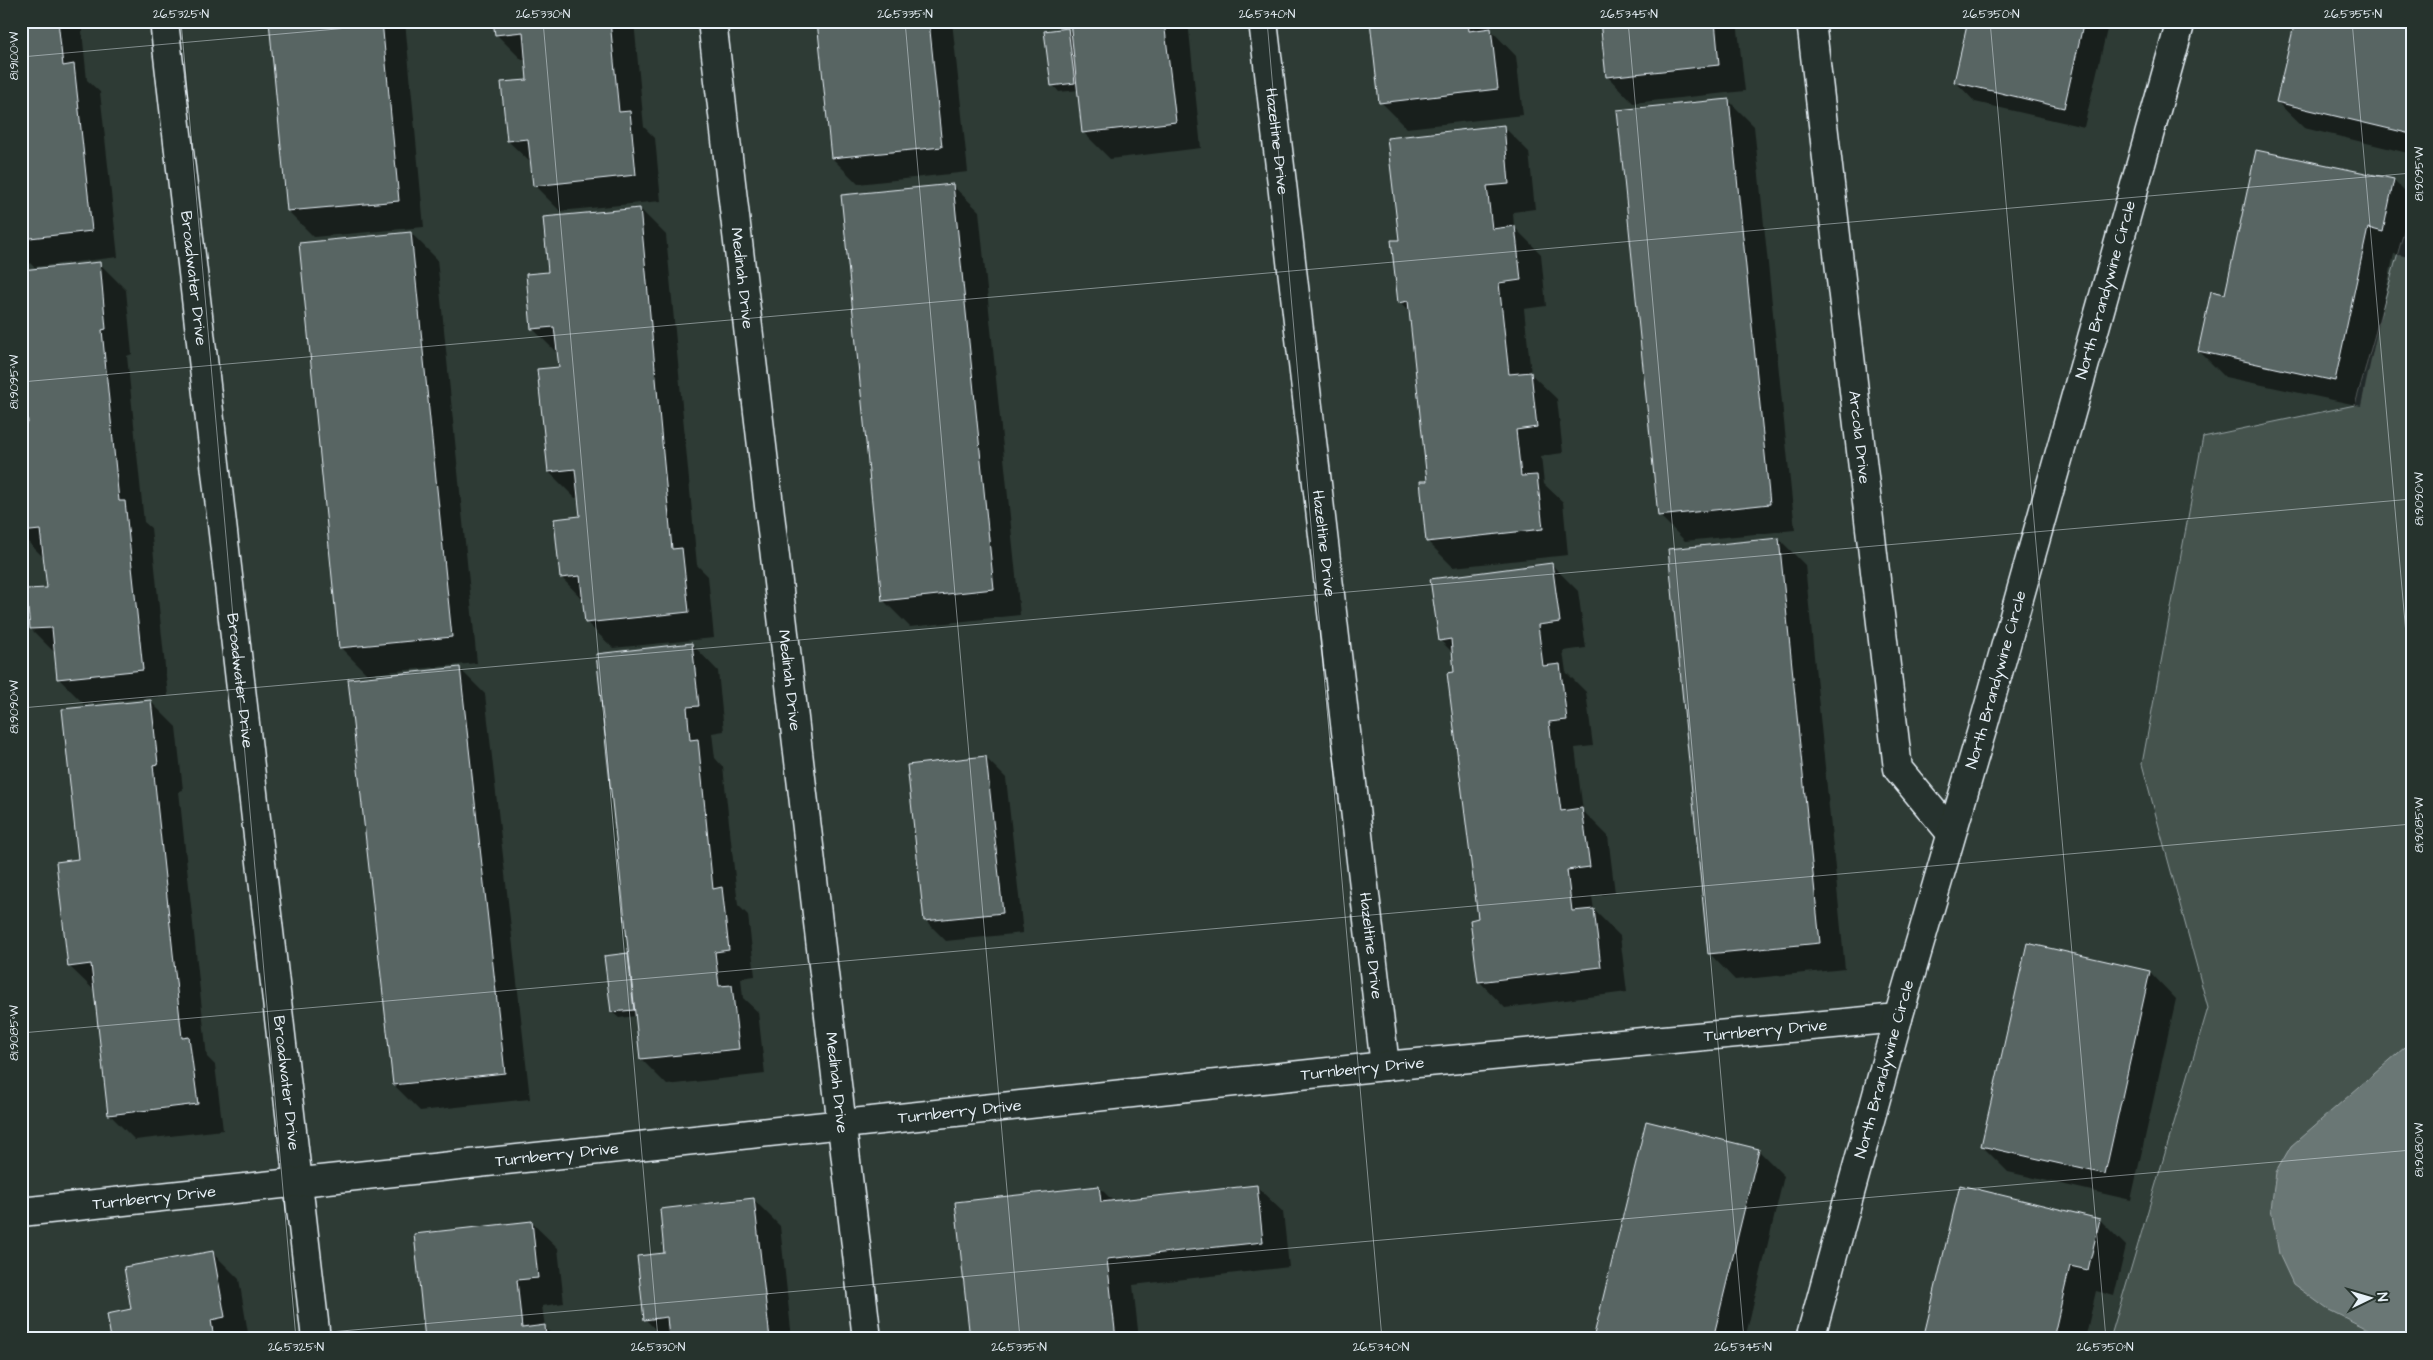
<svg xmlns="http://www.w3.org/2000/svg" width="2433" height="1360" viewBox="0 0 2433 1360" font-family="'Architects Daughter',sans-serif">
	<rect width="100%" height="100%" fill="#2e3b35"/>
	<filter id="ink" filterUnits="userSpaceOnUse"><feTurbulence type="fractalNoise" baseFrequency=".02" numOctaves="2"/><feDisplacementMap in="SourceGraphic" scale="10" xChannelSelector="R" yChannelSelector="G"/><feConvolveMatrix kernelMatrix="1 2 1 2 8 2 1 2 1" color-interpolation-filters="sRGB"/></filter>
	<g filter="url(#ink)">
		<path fill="#45524e" stroke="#96a2a3" d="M 2412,203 L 2412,1339 L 2110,1339 L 2208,1008 L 2142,764 L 2203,437 L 2355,405 Z"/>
		<path fill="#6b7775" stroke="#9da8a9" d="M 2412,1041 L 2412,1339 L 2380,1335 L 2327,1309 L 2293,1284 L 2279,1254 L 2271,1209 L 2276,1172 L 2291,1146 Z"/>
		<path fill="#0007" d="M 21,21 L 81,21 L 87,80 L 100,92 L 118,257 L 34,267 L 21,254 Z
			M 270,21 L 405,21 L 424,227 L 314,237 L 288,211 Z
			M 495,21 L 634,21 L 644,127 L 655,138 L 661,201 L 560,211 L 534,185 L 532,164 L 508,141 L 528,81 L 526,60 L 522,60 L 496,34 Z
			M 818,21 L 952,21 L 968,172 L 858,184 L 832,158 Z
			M 1071,21 L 1188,21 L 1201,148 L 1110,159 L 1084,133 L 1079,90 L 1059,92 L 1053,85 L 1068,29 L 1073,34 Z
			M 1371,21 L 1490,21 L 1492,31 L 1516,56 L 1523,115 L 1407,128 L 1381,102 Z
			M 1601,21 L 1737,21 L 1745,91 L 1633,103 L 1607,76 Z
			M 1969,21 L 2109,21 L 2084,127 L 1975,102 L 1955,81 Z
			M 2412,21 L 2412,154 L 2304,128 L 2277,102 Z
			M 1728,100 L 1754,126 L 1795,530 L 1685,541 L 1659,515 Z
			M 1503,126 L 1529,152 L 1535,209 L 1513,212 L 1514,227 L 1541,254 L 1546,306 L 1524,309 L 1531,374 L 1557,399 L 1563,453 L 1541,456 L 1544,484 L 1563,502 L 1568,555 L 1453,567 L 1427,541 L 1428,482 L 1410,313 L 1399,302 L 1400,241 Z
			M 2394,180 L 2412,198 L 2412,243 L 2409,257 L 2394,254 L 2361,406 L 2225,377 L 2199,351 L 2226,296 Z
			M 952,185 L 979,211 L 1020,615 L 910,627 L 884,601 Z
			M 640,209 L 666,235 L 697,565 L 708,576 L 714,638 L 613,648 L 586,622 L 584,601 L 561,577 L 581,517 L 579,497 L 575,498 L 549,472 L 560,368 L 558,354 L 533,329 L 549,273 Z
			M 411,233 L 437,259 L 477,663 L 367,674 L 340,647 Z
			M 99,263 L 126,290 L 132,354 L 127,356 L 144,522 L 151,528 L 168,696 L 84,704 L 58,678 L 55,653 L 31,629 L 48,589 L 44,558 L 21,535 L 21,425 L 29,424 L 26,408 L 21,403 L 21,271 Z
			M 1779,539 L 1805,565 L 1845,969 L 1735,980 L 1709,953 Z
			M 1552,565 L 1578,591 L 1586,648 L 1563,651 L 1566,672 L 1586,692 L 1593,746 L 1575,748 L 1583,811 L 1608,836 L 1615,893 L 1592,896 L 1594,910 L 1620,936 L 1627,992 L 1505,1008 L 1479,981 L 1480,919 L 1454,654 L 1440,640 Z
			M 692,644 L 718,671 L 724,731 L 712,733 L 715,758 L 723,767 L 738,905 L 748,915 L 755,976 L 741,978 L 743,998 L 758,1012 L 765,1074 L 667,1085 L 641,1059 L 637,1016 L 619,1018 L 612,1012 L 628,955 L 630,958 Z
			M 459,668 L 485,694 L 530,1099 L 420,1111 L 394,1085 Z
			M 150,701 L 176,727 L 183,790 L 179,791 L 207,1057 L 215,1065 L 223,1130 L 135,1140 L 109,1114 L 96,992 L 69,966 L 80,860 Z
			M 985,757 L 1006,778 L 1023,933 L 946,941 L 925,920 Z
			M 2150,972 L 2176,999 L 2131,1200 L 2008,1172 L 1982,1146 Z
			M 1758,1150 L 1784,1176 L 1745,1339 L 1594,1339 Z
			M 1256,1186 L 1283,1212 L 1289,1267 L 1133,1285 L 1139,1339 L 972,1339 L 1099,1187 L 1114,1202 Z
			M 754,1200 L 780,1226 L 792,1339 L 665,1339 L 645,1319 L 666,1254 Z
			M 2100,1220 L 2126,1246 L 2114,1296 L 2096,1291 L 2085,1339 L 1924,1339 Z
			M 531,1222 L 558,1248 L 564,1303 L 542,1306 L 545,1327 L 556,1339 L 426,1339 Z
			M 213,1253 L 239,1279 L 249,1339 L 112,1339 L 133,1310 Z"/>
		<path fill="#596563" stroke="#e8f1f8" d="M 21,21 L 58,21 L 63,66 L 74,64 L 92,231 L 21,239 Z
			M 269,21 L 382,21 L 399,201 L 287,211 Z
			M 493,21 L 610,21 L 619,112 L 630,111 L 636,175 L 533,186 L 528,139 L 507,141 L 501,82 L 527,80 L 523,32 L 495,35 Z
			M 817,21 L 929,21 L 942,147 L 831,158 Z
			M 1070,21 L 1164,21 L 1176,122 L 1082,133 Z
			M 1370,21 L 1468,21 L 1469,31 L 1491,28 L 1498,89 L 1379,103 Z
			M 1600,21 L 1715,21 L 1719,65 L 1606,77 Z
			M 1968,21 L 2084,21 L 2064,108 L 1954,82 Z
			M 2295,21 L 2412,21 L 2411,134 L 2276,102 Z
			M 1068,28 L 1075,83 L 1051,86 L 1044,31 Z
			M 1729,99 L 1770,504 L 1658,516 L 1617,110 Z
			M 1504,125 L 1509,184 L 1487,186 L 1492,229 L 1515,226 L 1521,280 L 1499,283 L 1509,374 L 1531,372 L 1537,427 L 1516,430 L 1521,476 L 1537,475 L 1543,529 L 1426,542 L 1420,481 L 1427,481 L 1408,301 L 1398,303 L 1391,240 L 1399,240 L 1387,138 Z
			M 2256,150 L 2394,179 L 2383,232 L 2368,228 L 2335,381 L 2198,351 L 2211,291 L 2225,294 Z
			M 953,184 L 994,589 L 882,601 L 841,195 Z
			M 640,208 L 672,549 L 682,548 L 689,612 L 585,623 L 580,576 L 560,578 L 554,519 L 580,516 L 575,469 L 548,472 L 537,369 L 559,367 L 554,327 L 531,329 L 526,274 L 548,272 L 543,217 Z
			M 411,232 L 452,637 L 339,648 L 299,243 Z
			M 100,262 L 106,329 L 102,330 L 119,501 L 125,501 L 143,670 L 57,679 L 52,628 L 30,629 L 26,589 L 47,588 L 40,530 L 21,532 L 21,424 L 28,423 L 23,380 L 21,380 L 21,270 Z
			M 1779,538 L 1820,943 L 1708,954 L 1668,549 Z
			M 1552,563 L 1560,622 L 1538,625 L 1543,666 L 1560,664 L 1567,720 L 1549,722 L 1561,811 L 1582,808 L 1590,867 L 1567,870 L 1572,911 L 1594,909 L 1601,967 L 1478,982 L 1470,920 L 1478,918 L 1447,673 L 1454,672 L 1451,639 L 1439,641 L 1430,579 Z
			M 692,643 L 699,706 L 687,707 L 690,740 L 698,739 L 713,889 L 722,887 L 729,950 L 715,952 L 719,986 L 732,985 L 739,1049 L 640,1059 L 596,654 Z
			M 460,667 L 505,1073 L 393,1085 L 348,679 Z
			M 151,700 L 158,764 L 153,765 L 182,1038 L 189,1037 L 198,1104 L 108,1115 L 91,964 L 68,967 L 56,862 L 78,859 L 62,709 Z
			M 986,756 L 1003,913 L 924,921 L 907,765 Z
			M 2027,943 L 2150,971 L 2105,1174 L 1981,1146 Z
			M 628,953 L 634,1010 L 611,1012 L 604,956 Z
			M 1646,1121 L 1759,1149 L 1713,1339 L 1593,1339 Z
			M 1257,1185 L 1263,1242 L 1107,1259 L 1116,1339 L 970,1339 L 955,1202 L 1099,1186 L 1101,1202 Z
			M 1960,1185 L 2100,1219 L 2088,1270 L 2070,1266 L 2053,1339 L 1923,1339 Z
			M 754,1198 L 770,1339 L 669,1339 L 667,1317 L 644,1320 L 637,1256 L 664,1253 L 660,1209 Z
			M 532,1221 L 538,1278 L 517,1280 L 522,1328 L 545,1325 L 546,1339 L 425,1339 L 414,1234 Z
			M 213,1251 L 225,1317 L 211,1320 L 214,1339 L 111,1339 L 107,1314 L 131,1309 L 124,1267 Z"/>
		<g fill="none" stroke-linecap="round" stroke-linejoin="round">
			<g stroke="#e8f1f8" stroke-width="31">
				<g id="minor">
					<path id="s1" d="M 164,21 L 316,1339"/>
					<path id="s2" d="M 712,21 L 867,1339"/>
					<path id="s3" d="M 1263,21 L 1385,1066"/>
					<path id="s4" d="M 1811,21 L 1898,769 L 1951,833"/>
					<path id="s5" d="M 21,1212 L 1385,1066 L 1898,1018"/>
					<path id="s6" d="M 1810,1339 L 1898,1018 L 1984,723 L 2181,21"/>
				</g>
			</g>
			<use href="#minor" stroke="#26332d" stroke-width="28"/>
		</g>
	</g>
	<path fill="none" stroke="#e8f1f8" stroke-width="1" stroke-opacity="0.45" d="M 181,21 L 296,1339M 543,21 L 658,1339M 905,21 L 1020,1339M 1267,21 L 1382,1339M 1628,21 L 1744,1339M 1990,21 L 2106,1339M 2352,21 L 2412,702M 21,57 L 427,21M 21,382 L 2412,173M 21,708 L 2412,499M 21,1033 L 2412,824M 250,1339 L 2412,1150"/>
	<g text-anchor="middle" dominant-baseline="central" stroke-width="4.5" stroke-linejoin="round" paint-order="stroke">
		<g font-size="16" fill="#e8f1f8" stroke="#26332d">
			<text stroke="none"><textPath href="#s3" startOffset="121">Hazeltine Drive</textPath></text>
			<text stroke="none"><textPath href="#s1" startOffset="259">Broadwater Drive</textPath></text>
			<text stroke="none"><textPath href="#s2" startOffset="259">Medinah Drive</textPath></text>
			<text stroke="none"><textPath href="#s6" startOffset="1090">North Brandywine Circle</textPath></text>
			<text stroke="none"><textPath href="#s4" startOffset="419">Arcola Drive</textPath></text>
			<text stroke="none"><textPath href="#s3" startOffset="526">Hazeltine Drive</textPath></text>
			<text stroke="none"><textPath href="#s1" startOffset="664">Broadwater Drive</textPath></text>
			<text stroke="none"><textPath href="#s2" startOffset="664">Medinah Drive</textPath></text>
			<text stroke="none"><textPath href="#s6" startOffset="685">North Brandywine Circle</textPath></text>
			<text stroke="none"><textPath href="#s3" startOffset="931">Hazeltine Drive</textPath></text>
			<text stroke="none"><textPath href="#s5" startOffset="1754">Turnberry Drive</textPath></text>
			<text stroke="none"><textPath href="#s5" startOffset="1349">Turnberry Drive</textPath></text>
			<text stroke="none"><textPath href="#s6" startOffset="280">North Brandywine Circle</textPath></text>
			<text stroke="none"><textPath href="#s1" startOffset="1069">Broadwater Drive</textPath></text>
			<text stroke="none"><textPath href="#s2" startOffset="1069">Medinah Drive</textPath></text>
			<text stroke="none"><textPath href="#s5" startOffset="944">Turnberry Drive</textPath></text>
			<text stroke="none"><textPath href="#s5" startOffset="539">Turnberry Drive</textPath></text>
			<text stroke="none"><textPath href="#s5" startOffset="134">Turnberry Drive</textPath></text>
		</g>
	</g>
	<rect width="2433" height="1360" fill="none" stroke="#26332d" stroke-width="55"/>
	<g transform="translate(2370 1298) rotate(85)" stroke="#26332d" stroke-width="4" paint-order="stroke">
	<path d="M0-4L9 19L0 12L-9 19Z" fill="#e8f1f8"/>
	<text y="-8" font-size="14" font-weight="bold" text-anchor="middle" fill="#e8f1f8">N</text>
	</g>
	<rect x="28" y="28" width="2378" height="1304" fill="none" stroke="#e8f1f8" stroke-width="2"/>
	<g font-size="12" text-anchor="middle" fill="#e8f1f8">
		<text x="181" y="18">26.5325°N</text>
		<text x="543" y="18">26.5330°N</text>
		<text x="905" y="18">26.5335°N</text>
		<text x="1267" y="18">26.5340°N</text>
		<text x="1629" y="18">26.5345°N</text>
		<text x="1991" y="18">26.5350°N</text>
		<text x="2353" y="18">26.5355°N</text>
		<text transform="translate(14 56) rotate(-90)" y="4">81.9100°W</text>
		<text transform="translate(2419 174) rotate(-90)" y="4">81.9095°W</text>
		<text transform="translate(14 382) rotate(-90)" y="4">81.9095°W</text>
		<text transform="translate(2419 499) rotate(-90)" y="4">81.9090°W</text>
		<text transform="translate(14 707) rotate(-90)" y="4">81.9090°W</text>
		<text transform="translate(2419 825) rotate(-90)" y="4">81.9085°W</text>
		<text transform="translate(14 1033) rotate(-90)" y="4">81.9085°W</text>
		<text transform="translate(2419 1150) rotate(-90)" y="4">81.9080°W</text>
		<text x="296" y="1351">26.5325°N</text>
		<text x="658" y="1351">26.5330°N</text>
		<text x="1019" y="1351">26.5335°N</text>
		<text x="1381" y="1351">26.5340°N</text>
		<text x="1743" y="1351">26.5345°N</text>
		<text x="2105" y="1351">26.5350°N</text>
	</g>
</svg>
